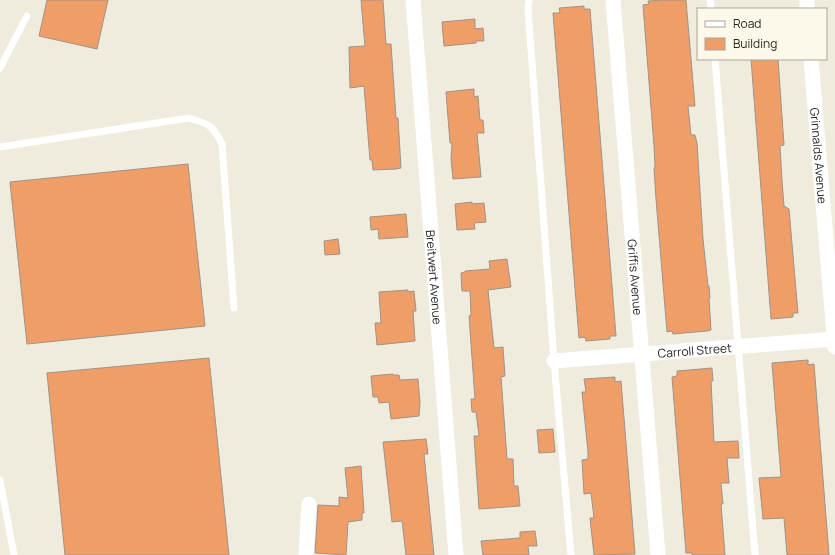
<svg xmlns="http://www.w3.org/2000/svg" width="835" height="555" viewBox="0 0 835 555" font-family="Manrope,sans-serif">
	<rect width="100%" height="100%" fill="#efecdd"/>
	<path fill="#ef9e67" stroke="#a0928a" d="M 47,0 L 108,0 L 97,49 L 39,36 Z
		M 361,0 L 383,0 L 386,44 L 391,44 L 396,118 L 398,118 L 401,168 L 396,169 L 373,170 L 372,160 L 370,160 L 364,86 L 350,88 L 349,47 L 365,46 Z
		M 663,0 L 686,0 L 695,106 L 688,106 L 691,135 L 695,135 L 697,143 L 703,239 L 708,286 L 709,286 L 710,298 L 709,298 L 711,330 L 707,331 L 673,334 L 672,331 L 667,332 L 656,199 L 654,168 L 655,167 L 654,146 L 643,5 L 649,4 L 648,1 Z
		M 584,6 L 584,9 L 590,9 L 616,336 L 610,336 L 610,339 L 586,341 L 585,337 L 579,338 L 578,326 L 553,13 L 560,13 L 559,8 Z
		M 475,19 L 475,29 L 483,28 L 484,41 L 476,41 L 476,43 L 444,46 L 442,22 Z
		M 751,59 L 778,59 L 784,145 L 780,146 L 782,181 L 784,206 L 789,209 L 798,313 L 793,313 L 793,317 L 771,319 Z
		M 474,89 L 474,97 L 478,96 L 480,120 L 483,120 L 484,133 L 477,133 L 481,177 L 453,179 L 451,159 L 452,143 L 450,143 L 446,92 Z
		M 188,164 L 205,326 L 27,344 L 10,182 Z
		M 472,202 L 472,204 L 484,203 L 486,222 L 474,223 L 475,229 L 457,230 L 455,204 Z
		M 406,214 L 408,237 L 379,239 L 378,229 L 371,230 L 370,217 Z
		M 338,239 L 340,254 L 325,255 L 324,241 Z
		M 507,259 L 511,287 L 488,290 L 494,348 L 503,347 L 505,376 L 501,377 L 507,459 L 513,459 L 514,486 L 518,486 L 520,506 L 479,509 L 474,436 L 479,436 L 476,412 L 472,412 L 471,399 L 475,399 L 469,316 L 471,315 L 470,291 L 462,291 L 461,273 L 465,272 L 465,271 L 490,269 L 489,261 Z
		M 408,290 L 408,292 L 414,291 L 416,311 L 413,311 L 415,341 L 377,345 L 375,323 L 381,323 L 379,292 Z
		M 209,358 L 229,555 L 65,555 L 47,373 Z
		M 808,360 L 808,365 L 814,364 L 829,555 L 787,555 L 784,518 L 763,519 L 759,478 L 781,477 L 772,363 Z
		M 712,368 L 713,381 L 711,381 L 714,442 L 738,441 L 739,458 L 727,458 L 729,483 L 721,483 L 723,504 L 721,504 L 725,555 L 692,555 L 692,553 L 686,553 L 672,377 L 677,376 L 677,371 Z
		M 393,374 L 393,375 L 399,375 L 400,380 L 418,379 L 420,402 L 419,416 L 391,419 L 389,402 L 379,403 L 378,397 L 373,397 L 371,376 Z
		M 615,377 L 615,382 L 621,381 L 635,554 L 594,555 L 590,518 L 594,518 L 591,493 L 584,494 L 582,460 L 588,459 L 588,452 L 582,392 L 586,392 L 584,379 Z
		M 553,429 L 555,452 L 539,453 L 537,430 Z
		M 426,439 L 428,454 L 424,454 L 434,555 L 406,555 L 402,521 L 392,522 L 383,442 Z
		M 361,466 L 364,513 L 362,513 L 362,520 L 348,522 L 346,555 L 315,553 L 318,505 L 339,506 L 339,497 L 348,498 L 345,468 Z
		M 535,531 L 537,546 L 528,546 L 529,555 L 483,555 L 481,541 L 520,538 L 520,532 Z"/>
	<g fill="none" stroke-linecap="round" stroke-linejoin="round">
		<path stroke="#fff" stroke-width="7" d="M 529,0 L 528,9 L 554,361 L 571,555
			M 710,0 L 711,9
			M 715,59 L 755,555
			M 0,68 L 27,16
			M 0,147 L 189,118 C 210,124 212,125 222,144 L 234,308
			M 0,480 L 14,555"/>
		<g stroke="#fff" stroke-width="15">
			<path id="s1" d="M 413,0 L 456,555"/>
			<path id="s2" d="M 613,0 L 658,555"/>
			<path d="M 807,0 L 807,9"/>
			<path id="s3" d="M 811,59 L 835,347"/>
			<path id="s4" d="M 554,361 L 835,339"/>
			<path d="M 306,555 L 309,504"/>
		</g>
	</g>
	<g text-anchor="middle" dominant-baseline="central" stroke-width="3.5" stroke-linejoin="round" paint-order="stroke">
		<g font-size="12" fill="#282621" stroke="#fcf9ea">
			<text stroke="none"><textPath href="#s3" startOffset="97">Grinnalds Avenue</textPath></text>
			<text stroke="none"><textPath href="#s1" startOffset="278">Breitwert Avenue</textPath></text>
			<text stroke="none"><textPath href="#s2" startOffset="278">Griffis Avenue</textPath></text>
			<text stroke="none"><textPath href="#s4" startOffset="141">Carroll Street</textPath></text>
		</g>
	</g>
	<rect x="697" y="8" width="130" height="52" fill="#fcf9ea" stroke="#a7a59a"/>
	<rect x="705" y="21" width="20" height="6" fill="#ffffff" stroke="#a7a59a"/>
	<text x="733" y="28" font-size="12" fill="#282621">Road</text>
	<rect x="705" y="38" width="20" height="12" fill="#ef9e67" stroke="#a7a59a"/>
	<text x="733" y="48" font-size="12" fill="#282621">Building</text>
</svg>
